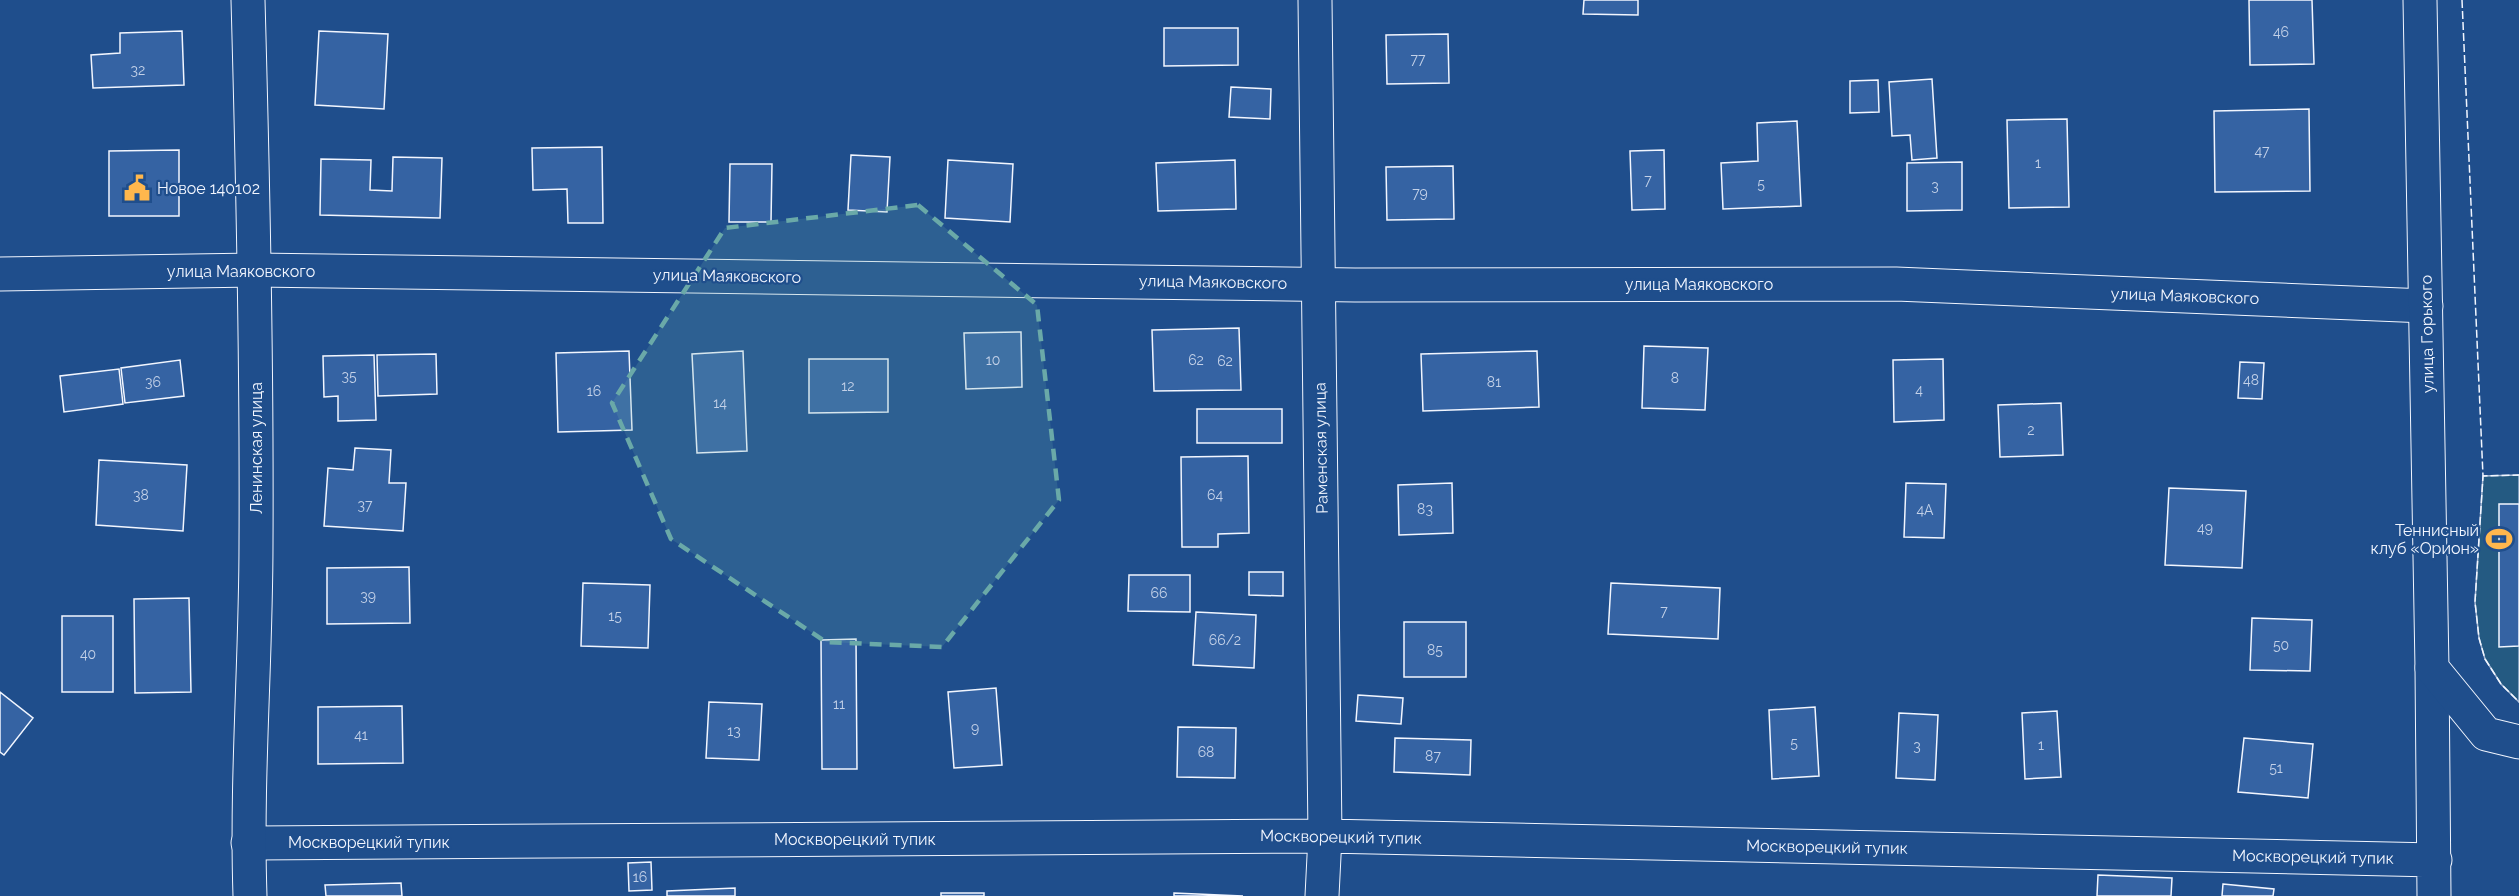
<svg xmlns="http://www.w3.org/2000/svg" width="2519" height="896" viewBox="0 0 2519 896" font-family="Raleway,sans-serif">
	<rect width="100%" height="100%" fill="#1f4e8c"/>
	<path fill="#245a82" stroke="#a8bbd7" stroke-width="1.5" d="M 2519,475 L 2519,702 L 2501,684 L 2485,659 L 2479,638 L 2475,602 L 2483,476 Z"/>
	<path fill="#3563a3" stroke="#f2f6ff" stroke-width="1.5" d="M 1584,0 L 1638,0 L 1638,15 L 1583,14 Z
		M 2249,0 L 2312,0 L 2314,64 L 2250,65 Z
		M 1164,28 L 1238,28 L 1238,65 L 1164,66 Z
		M 182,31 L 184,85 L 93,88 L 91,55 L 120,53 L 120,33 Z
		M 319,31 L 388,34 L 384,109 L 315,105 Z
		M 1448,34 L 1449,83 L 1387,84 L 1386,35 Z
		M 1932,79 L 1937,158 L 1912,160 L 1910,135 L 1892,136 L 1889,82 Z
		M 1878,80 L 1879,112 L 1850,113 L 1850,81 Z
		M 1231,87 L 1271,89 L 1270,119 L 1229,117 Z
		M 2309,109 L 2310,191 L 2215,192 L 2214,111 Z
		M 2067,119 L 2069,207 L 2009,208 L 2007,120 Z
		M 1797,121 L 1801,206 L 1723,209 L 1721,163 L 1758,161 L 1757,123 Z
		M 602,147 L 603,223 L 568,223 L 567,189 L 533,190 L 532,148 Z
		M 179,150 L 179,216 L 109,216 L 109,151 Z
		M 1664,150 L 1665,209 L 1632,210 L 1630,151 Z
		M 851,155 L 890,157 L 887,212 L 848,210 Z
		M 393,157 L 442,158 L 440,218 L 320,215 L 321,159 L 371,160 L 370,190 L 392,191 Z
		M 948,160 L 1013,164 L 1010,222 L 945,218 Z
		M 1235,160 L 1236,209 L 1158,211 L 1156,163 Z
		M 1962,162 L 1962,210 L 1907,211 L 1907,163 Z
		M 730,164 L 772,164 L 771,222 L 729,222 Z
		M 1453,166 L 1454,219 L 1387,220 L 1386,167 Z
		M 1239,328 L 1241,390 L 1154,391 L 1152,330 Z
		M 1021,332 L 1022,387 L 966,389 L 964,333 Z
		M 1644,346 L 1708,348 L 1705,410 L 1642,408 Z
		M 629,351 L 632,430 L 558,432 L 556,353 Z
		M 743,351 L 747,451 L 697,453 L 692,354 Z
		M 1537,351 L 1539,407 L 1423,411 L 1421,354 Z
		M 436,354 L 437,394 L 378,396 L 377,355 Z
		M 374,355 L 376,420 L 338,421 L 338,396 L 324,397 L 323,356 Z
		M 809,359 L 888,359 L 888,412 L 809,413 Z
		M 1943,359 L 1944,420 L 1894,422 L 1893,360 Z
		M 180,360 L 184,396 L 125,403 L 121,368 Z
		M 2240,362 L 2264,363 L 2262,399 L 2238,398 Z
		M 119,369 L 123,404 L 64,412 L 60,376 Z
		M 2061,403 L 2063,455 L 2000,457 L 1998,405 Z
		M 1197,409 L 1282,409 L 1282,443 L 1197,443 Z
		M 355,448 L 391,450 L 389,483 L 406,483 L 403,531 L 324,526 L 328,468 L 353,470 Z
		M 1248,456 L 1249,533 L 1218,534 L 1218,547 L 1182,547 L 1181,457 Z
		M 99,460 L 187,465 L 183,531 L 96,525 Z
		M 1452,483 L 1453,533 L 1399,535 L 1398,485 Z
		M 1906,483 L 1946,484 L 1944,538 L 1904,537 Z
		M 2169,488 L 2246,491 L 2242,568 L 2165,565 Z
		M 2499,504 L 2519,504 L 2519,646 L 2499,647 Z
		M 409,567 L 410,623 L 327,624 L 327,568 Z
		M 1249,572 L 1283,572 L 1283,596 L 1249,595 Z
		M 1129,575 L 1190,575 L 1190,612 L 1128,611 Z
		M 583,583 L 650,585 L 648,648 L 581,646 Z
		M 1611,583 L 1720,588 L 1718,639 L 1608,634 Z
		M 189,598 L 191,692 L 135,693 L 134,599 Z
		M 1196,612 L 1256,615 L 1254,668 L 1193,665 Z
		M 62,616 L 113,616 L 113,692 L 62,692 Z
		M 2252,618 L 2312,620 L 2310,671 L 2250,670 Z
		M 1404,622 L 1466,622 L 1466,677 L 1404,677 Z
		M 856,639 L 857,769 L 822,769 L 821,640 Z
		M 996,688 L 1002,765 L 954,768 L 948,692 Z
		M 0,692 L 33,718 L 4,755 L 0,752 Z
		M 1358,695 L 1403,698 L 1401,724 L 1356,721 Z
		M 709,702 L 762,704 L 759,760 L 706,758 Z
		M 402,706 L 403,763 L 318,764 L 318,707 Z
		M 1815,707 L 1819,776 L 1772,779 L 1769,710 Z
		M 2057,711 L 2061,777 L 2025,779 L 2022,713 Z
		M 1899,713 L 1938,715 L 1935,780 L 1896,778 Z
		M 1178,727 L 1236,728 L 1235,778 L 1177,777 Z
		M 1395,738 L 1471,740 L 1470,775 L 1394,772 Z
		M 2244,738 L 2313,744 L 2308,798 L 2238,792 Z
		M 651,862 L 652,890 L 629,891 L 628,863 Z
		M 2098,875 L 2172,878 L 2171,896 L 2097,896 Z
		M 401,883 L 402,896 L 326,896 L 325,885 Z
		M 2223,884 L 2274,889 L 2273,896 L 2222,896 Z
		M 735,888 L 735,896 L 667,896 L 667,891 Z
		M 941,893 L 984,893 L 984,896 L 941,896 Z
		M 1174,893 L 1243,896 L 1174,896 Z"/>
	<g fill="none" stroke-linecap="round" stroke-linejoin="round">
		<g stroke="#f2f6ff" stroke-width="35">
			<path id="minor" d="M 1315,0 L 1325,836 L 1322,896
				M 0,274 L 255,270 L 1355,285 L 1896,284 L 2426,306
				M 2432,668 L 2434,896
				M 248,843 L 1325,836 L 2435,860"/>
		</g>
		<g stroke="#f2f6ff" stroke-width="35">
			<path id="tertiary" d="M 248,0 C 253,181 257,362 256,543 C 256,661 246,778 250,896
				M 2420,0 L 2432,668 L 2486,734 L 2519,742"/>
		</g>
		<use href="#minor" stroke="#1f4e8c" stroke-width="33"/>
		<use href="#tertiary" stroke="#1f4e8c" stroke-width="33"/>
		<path stroke="#f2f6ff" stroke-width="1.5" stroke-dasharray="8 3" stroke-linecap="butt" d="M 2462,0 L 2483,476 L 2519,475
			M 2486,476 L 2483,476 L 2475,602 L 2479,638 L 2485,659 L 2501,684 L 2519,702"/>
	</g>
	<path fill="#6aa9a8" fill-opacity="0.2" stroke="#6aa9a8" stroke-width="4.5" stroke-dasharray="12 8" stroke-linejoin="round" d="M 918,205 L 1037,305 L 1059,500 L 942,647 L 826,642 L 671,539 L 612,403 L 725,228 Z"/>
	<defs>
		<g id="civic-bare" transform="scale(2.07)"><path d="M-.6-6.5H3V-4.5H.6V-3L4-1V1h2V6H-6V1h2V-1L-.6-3ZM-1.2 2.5V6h2.4V2.5Z" fill="#ffb74d" stroke="#1f4e8c" stroke-width="2.5" paint-order="stroke"/></g>
		<g id="stadium-bare" transform="scale(2.07)"><path d="M0-5a6.5 5 0 1 0 0 10a6.5 5 0 1 0 0-10ZM-3.5-1.8h7v3.6h-7Z" fill="#ffb74d" stroke="#1f4e8c" stroke-width="2.5" paint-order="stroke"/></g>
	</defs>
	<g fill-rule="evenodd">
		<use href="#civic-bare" x="137" y="188"/>
		<use href="#stadium-bare" x="2499" y="539"/>
	</g>
	<g text-anchor="middle" dominant-baseline="central" stroke-width="4.5" stroke-linejoin="round" paint-order="stroke">
		<g font-size="14" fill="#c3d1e8">
			<text x="2281" y="32">46</text>
			<text x="1418" y="59">77</text>
			<text x="138" y="70">32</text>
			<text x="2262" y="151">47</text>
			<text x="2038" y="163">1</text>
			<text x="1648" y="180">7</text>
			<text x="1761" y="184">5</text>
			<text x="1935" y="186">3</text>
			<text x="1420" y="193">79</text>
			<text x="993" y="360">10</text>
			<text x="1196" y="360">62</text>
			<text x="1225" y="361">62</text>
			<text x="349" y="376">35</text>
			<text x="1675" y="378">8</text>
			<text x="2251" y="380">48</text>
			<text x="153" y="382">36</text>
			<text x="1494" y="382">81</text>
			<text x="848" y="386">12</text>
			<text x="1919" y="390">4</text>
			<text x="594" y="391">16</text>
			<text x="720" y="403">14</text>
			<text x="2031" y="430">2</text>
			<text x="141" y="495">38</text>
			<text x="1215" y="495">64</text>
			<text x="365" y="505">37</text>
			<text x="1425" y="509">83</text>
			<text x="1925" y="510">4А</text>
			<text x="2205" y="528">49</text>
			<text x="1159" y="593">66</text>
			<text x="368" y="596">39</text>
			<text x="1664" y="611">7</text>
			<text x="615" y="616">15</text>
			<text x="1225" y="640">66/2</text>
			<text x="2281" y="645">50</text>
			<text x="1435" y="650">85</text>
			<text x="88" y="654">40</text>
			<text x="839" y="704">11</text>
			<text x="975" y="728">9</text>
			<text x="734" y="731">13</text>
			<text x="361" y="735">41</text>
			<text x="1794" y="743">5</text>
			<text x="2041" y="745">1</text>
			<text x="1917" y="746">3</text>
			<text x="1206" y="752">68</text>
			<text x="1433" y="756">87</text>
			<text x="2276" y="768">51</text>
			<text x="640" y="877">16</text>
		</g>
		<g font-size="16" fill="#f2f6ff" stroke="#1f4e8c" text-anchor="start">
			<text x="157" y="188">Новое 140102</text>
			<text x="2479" y="530" text-anchor="end">Теннисный<tspan x="2479" dy="18">клуб «Орион»</tspan></text>
		</g>
		<g font-size="16" fill="#f2f6ff" stroke="#1f4e8c">
			<text x="241" y="271">улица Маяковского</text>
			<text transform="translate(727 276) rotate(1)">улица Маяковского</text>
			<text transform="translate(1213 282) rotate(1)">улица Маяковского</text>
			<text x="1699" y="284">улица Маяковского</text>
			<text transform="translate(2185 296) rotate(2)">улица Маяковского</text>
			<text transform="translate(2427 334) rotate(-91)">улица Горького</text>
			<text transform="translate(256 448) rotate(-90)">Ленинская улица</text>
			<text transform="translate(1321 448) rotate(-91)">Раменская улица</text>
			<text transform="translate(1341 837) rotate(1)">Москворецкий тупик</text>
			<text x="855" y="839">Москворецкий тупик</text>
			<text x="369" y="842">Москворецкий тупик</text>
			<text transform="translate(1827 847) rotate(1)">Москворецкий тупик</text>
			<text transform="translate(2313 857) rotate(1)">Москворецкий тупик</text>
		</g>
	</g>
</svg>
